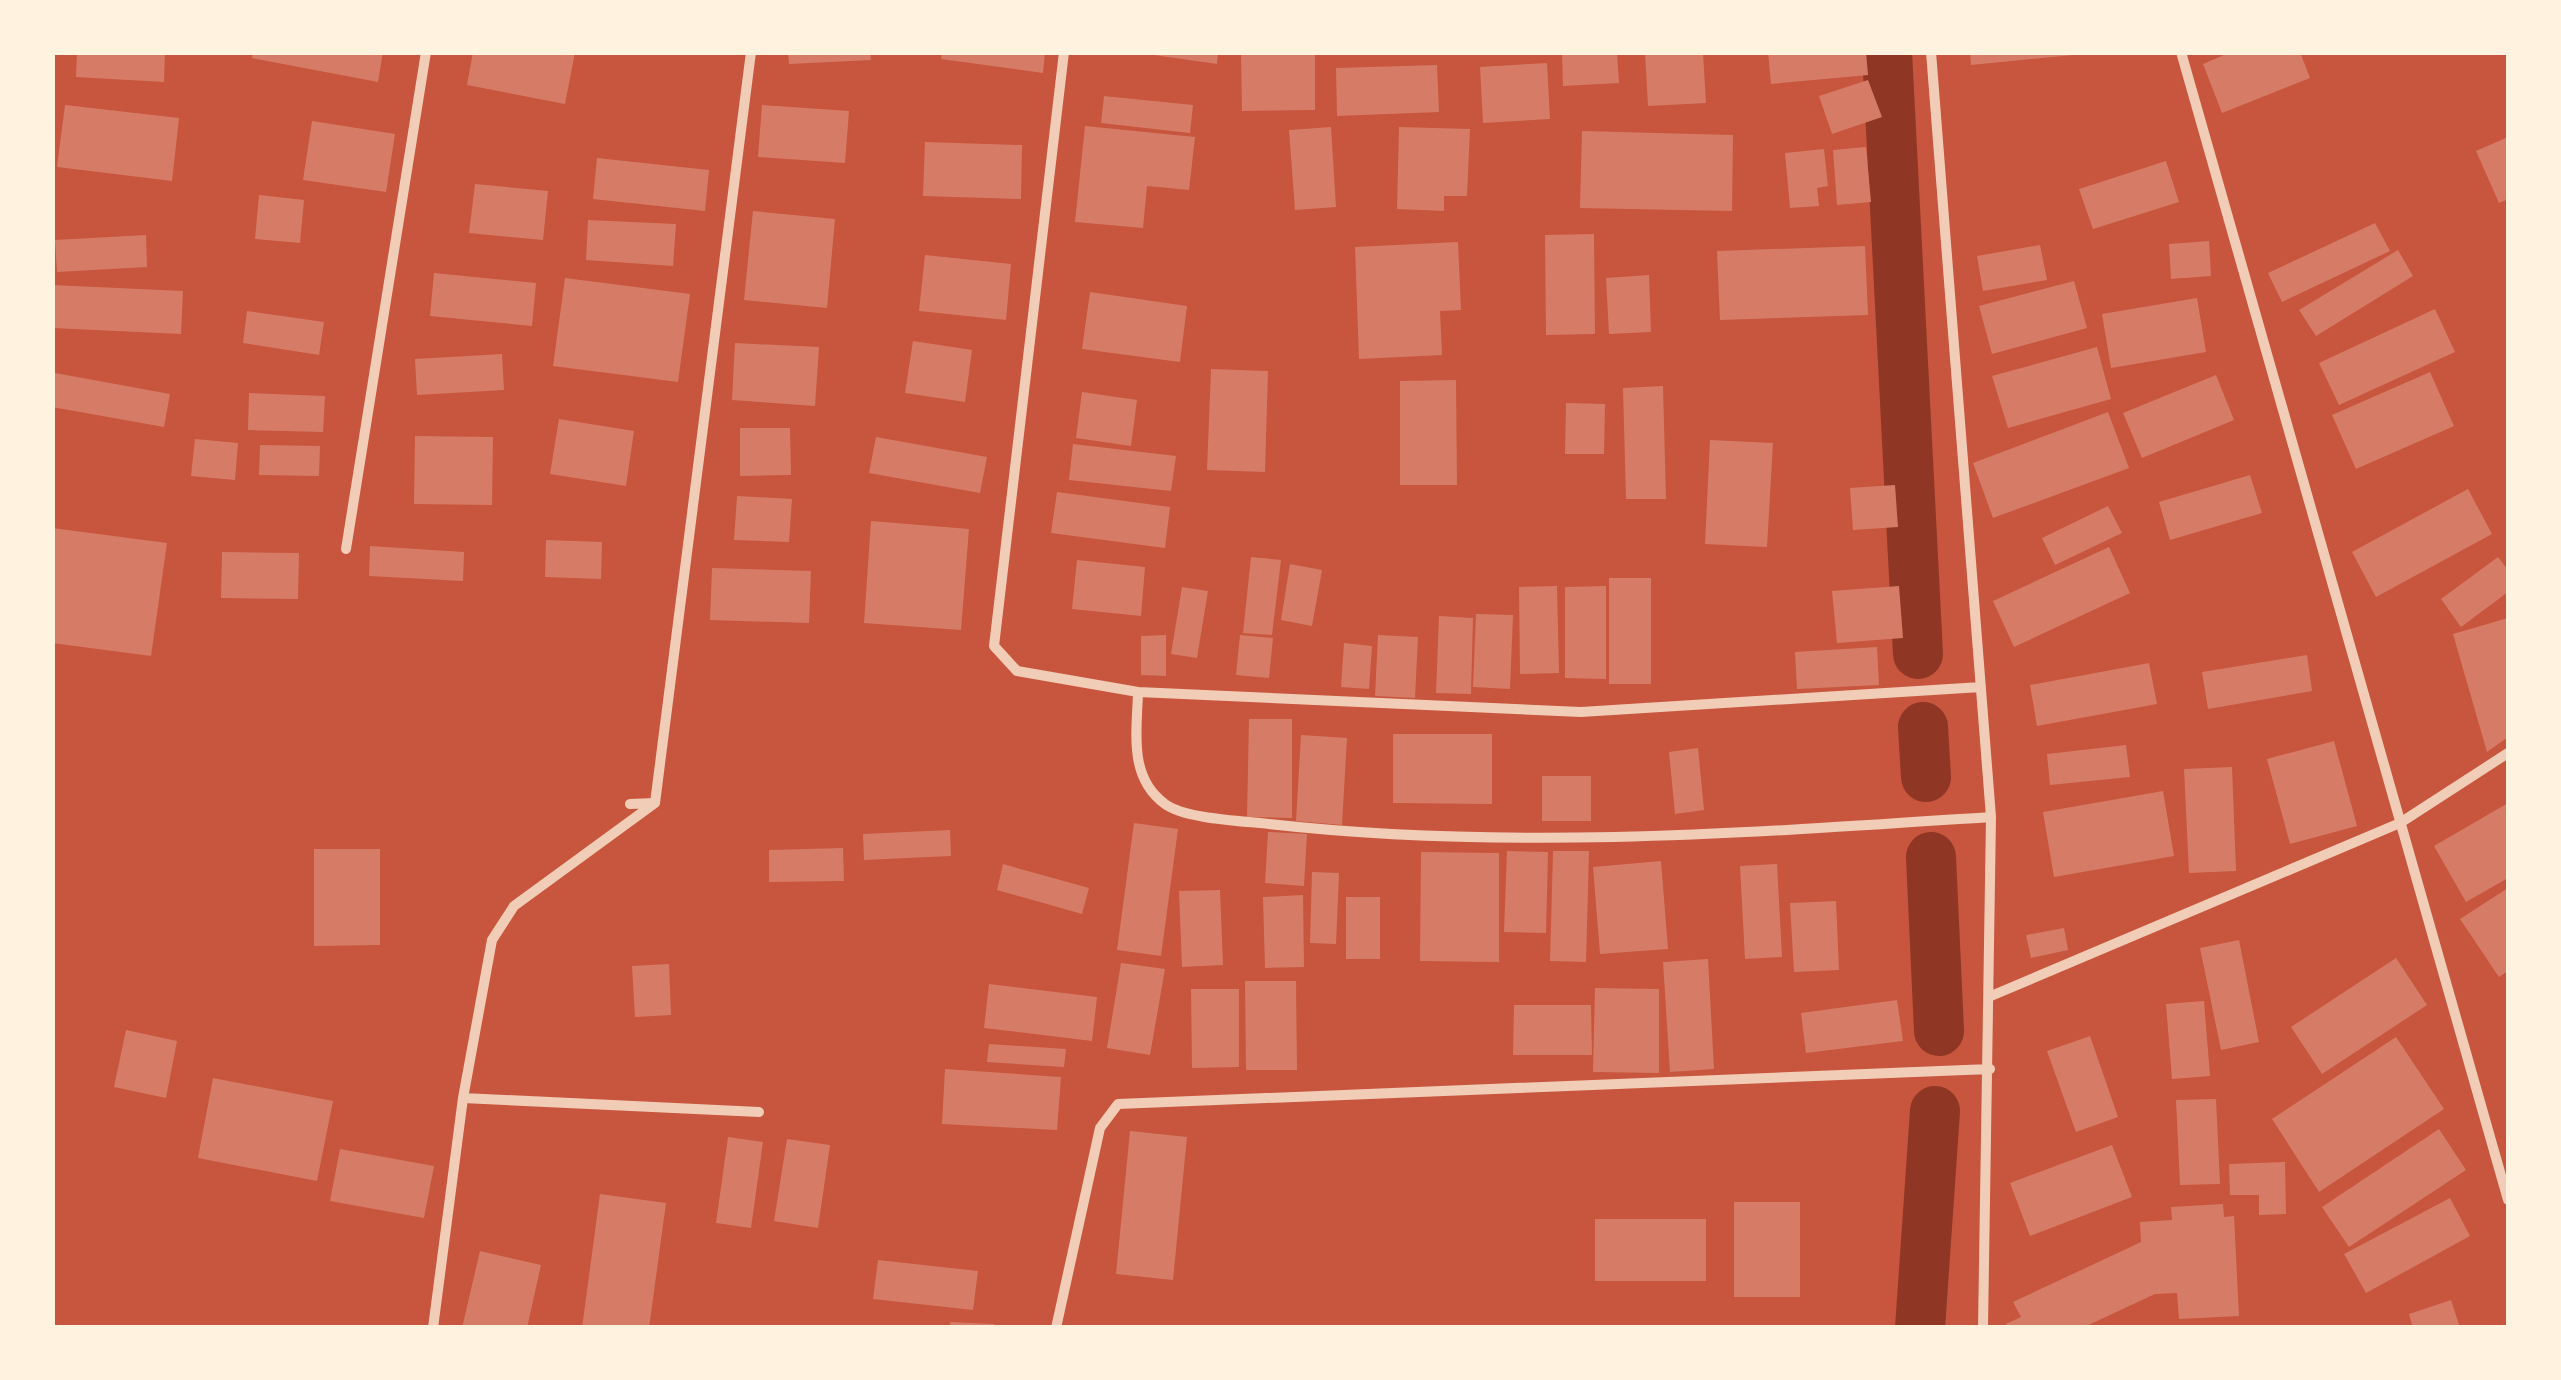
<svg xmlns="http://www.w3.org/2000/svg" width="2561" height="1380" viewBox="0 0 2561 1380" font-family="Arial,sans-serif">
	<rect width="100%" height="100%" fill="#c8553d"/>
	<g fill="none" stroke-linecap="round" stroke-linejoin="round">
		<path stroke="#8f3625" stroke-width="50" d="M 1887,52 L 1918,654
			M 1923,727 L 1926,777
			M 1931,857 L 1939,1031
			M 1920,1328 L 1935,1111"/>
	</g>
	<path fill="#d67c66" d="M 77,52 L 165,52 L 164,82 L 76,77 Z
		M 253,52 L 383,52 L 378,82 L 252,58 Z
		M 473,52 L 575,52 L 565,104 L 467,85 Z
		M 788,52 L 870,52 L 871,60 L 789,64 Z
		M 942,52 L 1045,52 L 1043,73 L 941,59 Z
		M 1133,52 L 1218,52 L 1217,64 Z
		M 1241,52 L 1315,52 L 1315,110 L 1242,111 Z
		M 1562,52 L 1617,52 L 1619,83 L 1563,86 Z
		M 1645,52 L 1703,52 L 1706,103 L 1648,106 Z
		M 1768,52 L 1866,52 L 1868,75 L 1771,84 Z
		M 1970,52 L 2073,52 L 2073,55 L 1971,65 Z
		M 2231,52 L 2300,52 L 2310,78 L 2222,113 L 2203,64 Z
		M 1547,63 L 1550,119 L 1483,123 L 1480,67 Z
		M 1437,65 L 1439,112 L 1337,116 L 1336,68 Z
		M 1868,80 L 1882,117 L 1832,134 L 1819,96 Z
		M 1104,96 L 1193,105 L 1190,133 L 1101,123 Z
		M 65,105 L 179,118 L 172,181 L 57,167 Z
		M 762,105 L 849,111 L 845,163 L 758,157 Z
		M 312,121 L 395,134 L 386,192 L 303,180 Z
		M 1085,126 L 1195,137 L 1189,190 L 1147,186 L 1143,228 L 1075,222 Z
		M 1331,127 L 1336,207 L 1295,210 L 1289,130 Z
		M 1399,127 L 1470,129 L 1467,196 L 1444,196 L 1444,211 L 1397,209 Z
		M 1582,131 L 1733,135 L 1732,211 L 1580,208 Z
		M 2508,137 L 2508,199 L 2499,203 L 2476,151 Z
		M 925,142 L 1022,145 L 1021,199 L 923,196 Z
		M 1866,147 L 1871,202 L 1837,205 L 1833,150 Z
		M 1824,149 L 1828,186 L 1817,188 L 1819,206 L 1790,208 L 1785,153 Z
		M 597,158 L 709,170 L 705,211 L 593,199 Z
		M 2166,161 L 2179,202 L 2093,229 L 2079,189 Z
		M 475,184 L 548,191 L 543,240 L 469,233 Z
		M 259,195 L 304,200 L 300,243 L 255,239 Z
		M 753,211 L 835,219 L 827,308 L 744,300 Z
		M 588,220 L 676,224 L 673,266 L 586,260 Z
		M 2375,223 L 2390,251 L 2282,302 L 2268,273 Z
		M 1594,234 L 1595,334 L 1546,335 L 1545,235 Z
		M 146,235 L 147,267 L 57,272 L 55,240 Z
		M 2209,241 L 2211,276 L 2171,279 L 2169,244 Z
		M 1458,242 L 1461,310 L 1440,311 L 1442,355 L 1359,359 L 1355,247 Z
		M 2040,245 L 2047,280 L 1983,291 L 1977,256 Z
		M 1865,246 L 1868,315 L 1720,320 L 1717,251 Z
		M 2398,250 L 2413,276 L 2316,336 L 2299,310 Z
		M 925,255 L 1011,264 L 1006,320 L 919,311 Z
		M 434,273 L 536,283 L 532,326 L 430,316 Z
		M 1649,275 L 1651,332 L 1609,334 L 1606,278 Z
		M 565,278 L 690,294 L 678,382 L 553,366 Z
		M 2074,281 L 2087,328 L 1992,354 L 1979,306 Z
		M 52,285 L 183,291 L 181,334 L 52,328 Z
		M 1090,292 L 1187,306 L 1180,362 L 1082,349 Z
		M 2197,298 L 2206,352 L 2111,368 L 2102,314 Z
		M 2435,309 L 2455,352 L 2339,405 L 2319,363 Z
		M 247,311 L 324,322 L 319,355 L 243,343 Z
		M 913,341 L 972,350 L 965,402 L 905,393 Z
		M 735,343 L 819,347 L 815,406 L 732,400 Z
		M 2097,347 L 2111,399 L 2008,428 L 1992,376 Z
		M 502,354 L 504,390 L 417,395 L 415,359 Z
		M 1211,369 L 1268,371 L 1265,472 L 1207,470 Z
		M 2430,372 L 2454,426 L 2356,469 L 2332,415 Z
		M 55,373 L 170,394 L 164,427 L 52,407 Z
		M 2216,375 L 2234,420 L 2142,458 L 2123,413 Z
		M 1456,380 L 1457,485 L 1400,485 L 1400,381 Z
		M 1663,386 L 1666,499 L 1626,499 L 1623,388 Z
		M 1082,392 L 1137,400 L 1131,446 L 1076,438 Z
		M 249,393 L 325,396 L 323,432 L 248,430 Z
		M 1566,403 L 1605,404 L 1604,454 L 1565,454 Z
		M 2108,412 L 2129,468 L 1993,518 L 1973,463 Z
		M 559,419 L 634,431 L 626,486 L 550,474 Z
		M 740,428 L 790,428 L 791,475 L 740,476 Z
		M 415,436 L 493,437 L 492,505 L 414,504 Z
		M 876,437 L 987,457 L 980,493 L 869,473 Z
		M 195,439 L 238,443 L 235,480 L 191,476 Z
		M 1710,440 L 1773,443 L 1767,547 L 1705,544 Z
		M 1073,444 L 1176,456 L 1171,491 L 1069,480 Z
		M 260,445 L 320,446 L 319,476 L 259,475 Z
		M 2250,475 L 2262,513 L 2170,540 L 2159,502 Z
		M 1895,485 L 1898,527 L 1853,530 L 1850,488 Z
		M 2468,489 L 2492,534 L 2376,597 L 2352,552 Z
		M 1057,492 L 1170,507 L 1165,548 L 1051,533 Z
		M 737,496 L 792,499 L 789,542 L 734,540 Z
		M 2108,506 L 2122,533 L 2055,565 L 2042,538 Z
		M 871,521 L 969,529 L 961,630 L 864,623 Z
		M 52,528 L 167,543 L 151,656 L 52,643 Z
		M 546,540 L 602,542 L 601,579 L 545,577 Z
		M 370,546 L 464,552 L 463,581 L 369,576 Z
		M 2109,547 L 2130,593 L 2014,647 L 1993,601 Z
		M 222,552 L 299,553 L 298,599 L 221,598 Z
		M 1251,557 L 1281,560 L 1272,635 L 1243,633 Z
		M 2498,557 L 2508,570 L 2508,592 L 2461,627 L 2441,599 Z
		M 1077,560 L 1145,567 L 1141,616 L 1072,609 Z
		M 1290,564 L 1322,570 L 1312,626 L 1281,620 Z
		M 712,568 L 811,571 L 809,623 L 710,620 Z
		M 1609,578 L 1651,578 L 1651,684 L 1609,684 Z
		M 1557,586 L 1559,673 L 1520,674 L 1519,587 Z
		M 1606,586 L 1606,679 L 1565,678 L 1565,587 Z
		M 1899,586 L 1903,638 L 1837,643 L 1832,591 Z
		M 1182,587 L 1208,591 L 1197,658 L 1171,654 Z
		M 1476,614 L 1513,615 L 1510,689 L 1473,687 Z
		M 1439,616 L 1473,618 L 1471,694 L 1436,693 Z
		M 2508,618 L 2508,737 L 2487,752 L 2453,634 Z
		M 1166,635 L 1166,676 L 1141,675 L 1141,636 Z
		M 1240,635 L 1273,638 L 1269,678 L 1236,675 Z
		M 1378,635 L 1418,637 L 1415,698 L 1375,696 Z
		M 1344,643 L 1372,646 L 1369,689 L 1341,687 Z
		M 1877,647 L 1879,685 L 1797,689 L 1795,652 Z
		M 2307,655 L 2312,691 L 2208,709 L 2202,672 Z
		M 2149,663 L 2157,704 L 2037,726 L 2030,685 Z
		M 1249,719 L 1292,719 L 1292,818 L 1247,817 Z
		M 1393,734 L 1492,734 L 1492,804 L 1393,803 Z
		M 1301,735 L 1347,738 L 1342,825 L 1296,821 Z
		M 2334,741 L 2357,826 L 2290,844 L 2267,759 Z
		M 2126,745 L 2130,777 L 2050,785 L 2047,754 Z
		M 1698,748 L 1704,810 L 1675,814 L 1669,752 Z
		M 2232,767 L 2236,871 L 2189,873 L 2184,769 Z
		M 1542,776 L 1591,776 L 1591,821 L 1542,821 Z
		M 2163,791 L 2174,856 L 2054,877 L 2043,812 Z
		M 2508,803 L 2508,878 L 2466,902 L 2434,846 Z
		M 1134,823 L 1178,829 L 1161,956 L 1117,950 Z
		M 950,830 L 951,856 L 864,860 L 863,834 Z
		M 1268,832 L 1307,834 L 1304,886 L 1265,883 Z
		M 843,848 L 844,881 L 769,882 L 769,850 Z
		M 314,849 L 380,849 L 380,945 L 314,946 Z
		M 1507,851 L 1548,852 L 1546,933 L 1504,932 Z
		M 1553,851 L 1589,851 L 1586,962 L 1550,961 Z
		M 1421,852 L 1499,853 L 1499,962 L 1420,961 Z
		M 1661,861 L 1668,949 L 1600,954 L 1593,867 Z
		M 1003,864 L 1089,888 L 1082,914 L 997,890 Z
		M 1777,864 L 1782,957 L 1745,959 L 1740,866 Z
		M 1312,872 L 1339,873 L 1336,944 L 1310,943 Z
		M 2508,888 L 2508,971 L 2499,977 L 2460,919 Z
		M 1220,890 L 1223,965 L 1182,967 L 1179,891 Z
		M 1303,895 L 1304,967 L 1265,968 L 1263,897 Z
		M 1346,897 L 1380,897 L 1380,959 L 1346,959 Z
		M 1836,901 L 1839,970 L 1794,972 L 1790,903 Z
		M 2064,928 L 2068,950 L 2031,958 L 2026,935 Z
		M 2239,940 L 2259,1042 L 2221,1050 L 2200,948 Z
		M 2396,958 L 2427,1005 L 2322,1074 L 2291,1027 Z
		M 1708,959 L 1714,1069 L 1670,1072 L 1663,962 Z
		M 1121,963 L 1165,969 L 1150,1055 L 1107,1048 Z
		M 669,964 L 671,1015 L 635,1017 L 632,966 Z
		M 1245,981 L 1296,981 L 1297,1070 L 1246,1070 Z
		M 989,984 L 1097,997 L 1092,1041 L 984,1028 Z
		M 1595,988 L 1659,989 L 1659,1073 L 1593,1072 Z
		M 1191,989 L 1239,989 L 1239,1067 L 1192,1068 Z
		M 1897,1000 L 1903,1041 L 1806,1053 L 1801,1013 Z
		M 2204,1001 L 2210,1076 L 2172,1079 L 2166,1004 Z
		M 1514,1005 L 1591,1005 L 1592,1055 L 1513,1055 Z
		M 126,1030 L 177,1041 L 166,1098 L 114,1087 Z
		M 2090,1036 L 2118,1117 L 2076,1132 L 2047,1051 Z
		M 2396,1037 L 2444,1109 L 2319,1192 L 2272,1119 Z
		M 989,1044 L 1066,1049 L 1064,1067 L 987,1062 Z
		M 945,1069 L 1061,1077 L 1057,1130 L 942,1124 Z
		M 213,1078 L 333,1101 L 317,1181 L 198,1158 Z
		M 2216,1099 L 2220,1184 L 2180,1185 L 2176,1100 Z
		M 2439,1129 L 2466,1170 L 2349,1247 L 2322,1207 Z
		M 1130,1131 L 1187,1137 L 1173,1280 L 1116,1274 Z
		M 728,1137 L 763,1142 L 751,1228 L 716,1223 Z
		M 787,1139 L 830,1145 L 818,1228 L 774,1221 Z
		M 2112,1145 L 2132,1197 L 2030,1236 L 2010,1183 Z
		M 340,1149 L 434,1166 L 424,1218 L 330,1201 Z
		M 2285,1162 L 2286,1214 L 2259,1215 L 2259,1195 L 2230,1195 L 2229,1164 Z
		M 600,1194 L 666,1203 L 649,1328 L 582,1328 Z
		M 2450,1198 L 2470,1236 L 2366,1293 L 2344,1254 Z
		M 1734,1202 L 1800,1202 L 1800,1297 L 1734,1297 Z
		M 2223,1204 L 2224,1217 L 2234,1216 L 2239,1316 L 2179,1319 L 2177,1293 L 2155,1294 L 2082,1328 L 2008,1328 L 2006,1324 L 2021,1317 L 2013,1302 L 2141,1242 L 2140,1222 L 2172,1220 L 2171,1207 Z
		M 1595,1219 L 1706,1219 L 1706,1281 L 1595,1281 Z
		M 480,1251 L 541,1265 L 527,1328 L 462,1328 Z
		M 878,1260 L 978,1271 L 973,1310 L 873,1299 Z
		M 2451,1300 L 2460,1328 L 2413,1328 L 2409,1314 Z
		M 950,1322 L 994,1324 L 994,1328 L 950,1328 Z"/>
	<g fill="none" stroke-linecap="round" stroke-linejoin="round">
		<path stroke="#f1ccb7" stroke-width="10" d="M 1064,52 L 994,646 L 1017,671 L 1138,692 L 1581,712 L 1981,687
			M 1931,52 L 1991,817 L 1983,1328
			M 2181,52 L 2508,1200
			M 346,549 L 426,52
			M 1138,692 C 1137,731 1128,777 1165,804 C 1185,819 1243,821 1269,824 C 1510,851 1750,833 1991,817
			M 655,803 L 751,52
			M 1991,996 L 2400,823 L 2508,753
			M 463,1098 L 492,940 L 514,906 L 655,803 L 630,804
			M 433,1328 L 463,1098 L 759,1112
			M 1056,1328 L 1100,1128 L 1118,1104 L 1990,1069"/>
	</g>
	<rect width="2561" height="1380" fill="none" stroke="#fff3e0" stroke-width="110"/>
</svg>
